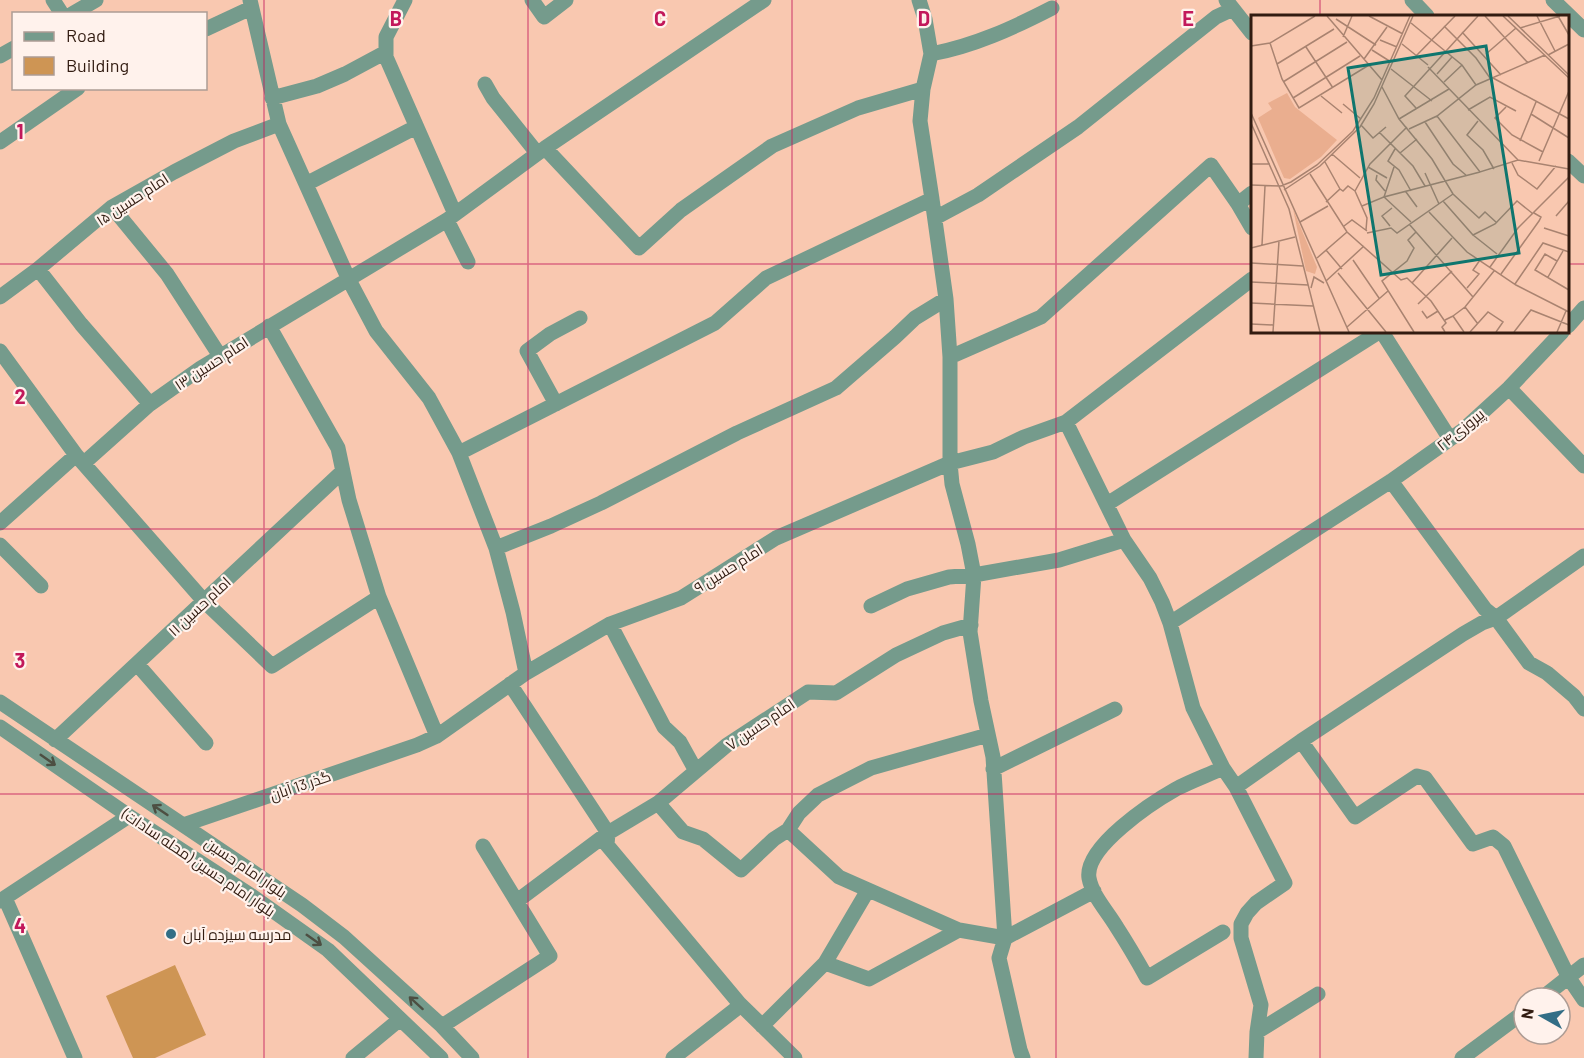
<svg xmlns="http://www.w3.org/2000/svg" width="1584" height="1058" viewBox="0 0 1584 1058" font-family="Barlow,Cairo,sans-serif">
	<rect width="100%" height="100%" fill="#f9c8b0"/>
	<path fill="#ce9554" d="M 175,965 L 206,1035 L 155,1058 L 133,1058 L 106,996 Z"/>
	<g fill="none" stroke-linecap="round" stroke-linejoin="round">
		<path stroke="#759b8c" stroke-width="15" d="M 53,0 L 62,14
			M 250,0 L 279,124 L 349,280 L 376,331 L 429,398 L 459,453 L 496,548 L 513,612 L 526,673
			M 405,0 L 386,37 L 386,57 L 455,214
			M 532,0 L 544,17 L 566,0
			M 1226,0 L 1252,33
			M 1412,0 L 1427,16
			M 1553,0 L 1584,30
			M 72,14 L 96,0
			M 206,29 L 251,8
			M 931,54 C 974,46 1013,28 1052,8
			M 0,56 L 14,48
			M 485,84 L 493,98 L 537,153
			M 272,98 L 317,86 L 345,74 L 386,52
			M 0,142 L 78,88
			M 545,148 L 639,248 L 681,210 L 772,146 L 858,108 L 923,89
			M 1568,161 L 1584,176
			M 306,184 L 416,127
			M 1252,193 L 1238,204 L 1252,228
			M 932,199 L 946,299 L 950,357 L 950,463 L 952,484 L 968,544 L 974,575 L 970,632 L 981,701 L 993,757 L 1005,938 L 1094,891
			M 112,207 L 167,274 L 220,356
			M 935,218 L 978,195 L 1078,127 L 1216,17 L 1233,9
			M 447,220 L 468,262
			M 38,269 L 81,324 L 150,404
			M 0,297 L 38,269 L 112,207 L 174,172 L 234,141 L 279,124
			M 269,326 L 338,448 L 349,500 L 379,597 L 437,736
			M 1568,326 L 1584,308
			M 1382,332 L 1450,439
			M 0,351 L 76,455 L 204,601 L 272,666 L 379,597
			M 950,357 L 1041,317 L 1211,165 L 1238,204
			M 1509,388 L 1584,466
			M 556,404 L 527,351 L 550,334 L 580,318
			M 1066,422 L 1124,540 L 1150,578 L 1162,602 L 1170,623 L 1193,708 L 1223,768 L 1236,787 L 1285,883 L 1256,903 L 1247,913 L 1241,924 L 1241,938 L 1261,1005 L 1257,1032 L 1256,1058
			M 459,453 L 715,323 L 766,278 L 932,199 L 920,121 L 923,89 L 931,54 L 925,19 L 919,0
			M 84,463 L 150,404 L 201,368 L 447,220 L 545,148 L 764,0
			M 1391,481 L 1485,609 L 1496,618 L 1529,663 L 1547,673 L 1574,696 L 1584,709
			M 1107,504 L 1379,332
			M 0,523 L 76,455
			M 0,545 L 41,586
			M 496,548 L 551,526 L 601,503 L 737,433 L 836,388 L 895,337 L 915,318 L 946,299
			M 871,606 L 907,589 L 949,577 L 974,575 L 1059,560 L 1124,540
			M 1170,623 L 1391,481 L 1463,430 L 1509,388 L 1562,332
			M 610,624 L 664,727 L 680,742 L 696,771
			M 137,664 L 206,743
			M 510,684 L 608,833 L 607,845 L 739,1003 L 795,1058
			M 0,702 L 302,905 L 344,937 L 442,1026 L 472,1058
			M 0,727 L 129,816 L 252,896 L 328,950 L 441,1058
			M 55,740 L 343,471
			M 1301,741 L 1355,817 L 1417,776 L 1425,778 L 1473,844 L 1493,837 L 1504,846 L 1569,978 L 1584,1000
			M 1223,768 C 1208,775 1191,781 1176,789 C 1153,802 1084,847 1089,878 C 1092,895 1107,911 1116,926 C 1127,943 1137,960 1147,978 L 1223,932
			M 993,769 L 1115,709
			M 1236,787 L 1301,741 L 1463,634 L 1482,623 L 1496,618 L 1584,556
			M 658,803 L 683,832 L 703,839 L 741,870 L 774,839 L 788,830 L 799,813 L 818,795 L 871,768 L 988,735
			M 183,825 L 417,745 L 437,736 L 526,673 L 610,624 L 681,598 L 776,538 L 950,463 L 993,452 L 1024,437 L 1066,422 L 1252,279
			M 788,830 L 839,877 L 959,930 L 1005,938 L 999,958 L 1020,1050 L 1023,1058
			M 5,898 L 75,1058
			M 0,901 L 129,816
			M 517,901 L 608,833 L 658,803 L 727,745 L 808,692 L 836,693 L 896,655 L 943,633 L 971,625
			M 825,963 L 869,979 L 959,930
			M 1542,998 L 1584,965
			M 442,1026 L 550,956 L 483,846
			M 762,1026 L 825,963 L 868,890
			M 1257,1032 L 1318,994
			M 353,1058 L 399,1020
			M 673,1058 L 741,1005
			M 1462,1058 L 1524,1012"/>
	</g>
	<defs><path id="oneway-shaft" d="M-6 0H5M1.5-3L5.5 0L1.5 3" fill="none" stroke-width="1.6" stroke-linecap="round" stroke-linejoin="round" transform="scale(1.5)"/></defs>
	<g stroke="#4d4f42">
		<use href="#oneway-shaft" transform="translate(48 760) rotate(35)"/>
		<use href="#oneway-shaft" transform="translate(160 810) rotate(-146)"/>
		<use href="#oneway-shaft" transform="translate(314 940) rotate(35)"/>
		<use href="#oneway-shaft" transform="translate(416 1003) rotate(-138)"/>
	</g>
	<path fill="none" stroke="#c2185b" stroke-width="1.5" stroke-opacity="0.55" d="M 264,0 L 264,1058M 528,0 L 528,1058M 792,0 L 792,1058M 1056,0 L 1056,1058M 1320,0 L 1320,16M 0,264 L 1252,264M 1568,264 L 1584,264M 1320,332 L 1320,1058M 0,529 L 1584,529M 0,794 L 1584,794"/>
	<circle fill="#336e86" stroke="#fff2ec" stroke-width="2" cx="171" cy="934" r="6"/>
	<g text-anchor="middle" dominant-baseline="central" stroke-width="4.5" stroke-linejoin="round" paint-order="stroke">
		<g font-size="15" fill="#321c11" stroke="#fff2ec">
			<text transform="translate(132 199) rotate(-33)">امام حسین ۱۵</text>
			<text transform="translate(211 363) rotate(-33)">امام حسین ۱۳</text>
			<text transform="translate(1460 429) rotate(-39)">پیروزی۲۴</text>
			<text transform="translate(728 568) rotate(-32)">امام حسین ۹</text>
			<text transform="translate(199 606) rotate(-43)">امام حسین ۱۱</text>
			<text transform="translate(760 724) rotate(-34)">امام حسین ۷</text>
			<text transform="translate(300 785) rotate(-19)">گذر 13 آبان</text>
			<text transform="translate(199 862) rotate(34)">بلوار امام حسین (محله سادات)</text>
			<text transform="translate(246 867) rotate(34)">بلوار امام حسین</text>
		</g>
		<g font-size="15" fill="#321c11" stroke="#fff2ec" text-anchor="start">
			<text x="183" y="934">مدرسه سیزده آبان</text>
		</g>
	</g>
	<g transform="translate(1251 15)">
		<rect width="318" height="318" fill="#f9c8b0"/>
		<path d="M 36,78 L 44,92 L 86,125 L 70,142 L 39,164 L 33,163 L 7,103 L 21,94 L 17,88 ZM 42,194 L 66,252 L 64,259 L 55,256 Z" fill="#eaae8f"/>
		<path fill="none" stroke="#a98370" stroke-width="1.5" d="M 76,1 L 131,65M 118,1 L 152,19M 234,1 L 277,48M 252,1 L 318,63M 257,1 L 318,60M 286,1 L 304,36M 307,1 L 318,20M 85,4 L 125,30M 160,8 L 211,50 L 225,70M 193,11 L 225,43 L 239,63M 269,13 L 309,1M 211,17 L 250,60M 92,22 L 101,1M 129,25 L 146,32M 19,28 L 31,64 L 48,93 L 118,50M 151,29 L 177,50M 0,31 L 19,28 L 64,1M 55,32 L 82,73M 121,35 L 140,47M 235,39 L 265,13M 297,40 L 318,29M 165,41 L 204,1M 113,44 L 136,12M 26,49 L 83,14M 177,52 L 267,145M 140,54 L 181,86M 186,59 L 201,42M 242,63 L 318,104M 32,67 L 96,27M 193,67 L 211,50M 131,72 L 148,104 L 181,144 L 202,179 L 228,203 L 234,197 L 246,208M 70,81 L 91,98M 42,83 L 109,41M 92,89 L 110,104M 255,92 L 244,103 L 261,120 L 292,137M 165,93 L 154,81 L 227,1M 217,95 L 239,82 L 265,96M 0,98 L 98,317M 280,99 L 318,123M 186,101 L 229,157 L 267,145 L 318,154M 148,104 L 198,74M 227,106 L 216,120 L 232,135 L 243,154M 174,107 L 202,149 L 216,161M 0,108 L 38,194 L 69,317M 110,110 L 122,123 L 135,112M 158,114 L 186,101 L 225,70 L 294,40M 128,117 L 162,151 L 174,171M 269,126 L 285,87M 144,134 L 137,146 L 148,155 L 160,176M 149,138 L 166,124M 81,139 L 109,163M 288,146 L 318,76M 74,147 L 89,174M 261,148 L 267,160 L 286,174 L 305,151M 0,149 L 19,149M 117,152 L 136,163M 174,158 L 188,189M 59,159 L 96,217 L 150,265 L 156,263 L 180,286 L 195,308 L 191,312 L 194,317M 126,160 L 125,165 L 134,176M 0,170 L 30,171 L 40,167 L 66,150 L 102,116 L 123,83 L 159,1M 33,175 L 69,151 L 109,112 L 123,89 L 162,1M 104,176 L 116,203 L 115,215M 155,177 L 166,192M 192,186 L 222,220 L 244,209 L 266,186 L 281,198M 75,187 L 89,174 L 92,176 L 97,171 L 104,176 L 119,149 L 156,112M 111,191 L 133,182 L 143,152M 178,197 L 216,237 L 265,270 L 318,297M 305,201 L 318,186M 49,207 L 77,191M 160,207 L 133,182 L 229,157M 158,209 L 222,282M 93,211 L 101,205 L 116,216M 139,211 L 131,201 L 141,193M 293,213 L 318,221M 116,218 L 140,213 L 146,218 L 202,179M 222,220 L 246,239M 11,230 L 14,171M 0,233 L 44,222M 75,235 L 91,254M 66,243 L 96,217M 102,245 L 128,283M 306,246 L 294,239 L 284,255 L 318,275M 0,248 L 52,251M 239,252 L 267,213 L 318,162M 87,258 L 135,317M 250,259 L 288,206 L 290,202 L 283,198M 297,262 L 312,236M 75,266 L 113,231M 0,267 L 57,270M 161,268 L 201,223M 264,269 L 292,228 L 318,237M 60,273 L 63,262 L 73,268M 216,273 L 228,259 L 222,255 L 229,245M 0,288 L 62,291M 167,289 L 201,256M 214,292 L 227,309M 171,296 L 176,303 L 187,296M 202,301 L 214,292 L 243,256M 194,305 L 202,301 L 213,317M 0,309 L 22,310M 96,312 L 137,276M 22,317 L 28,226M 163,317 L 131,266 L 156,246 L 163,233 L 157,225 L 165,217M 219,317 L 237,297 L 252,307 L 245,317M 263,317 L 280,295 L 318,310M 306,317 L 315,296"/>
		<path fill="#0f766e" fill-opacity="0.15" stroke="#0f766e" stroke-width="3" d="M 235,31 L 268,238 L 130,260 L 97,53 Z"/>
		<rect width="318" height="318" fill="none" stroke="#321c11" stroke-width="3"/>
	</g>
	<g font-size="20" text-anchor="middle" font-weight="bold" fill="#c2185b" stroke="#fff2ec" stroke-width="4.5" stroke-linejoin="round" paint-order="stroke">
		<text x="396" y="26">B</text>
		<text x="660" y="26">C</text>
		<text x="924" y="26">D</text>
		<text x="1188" y="26">E</text>
		<text x="20" y="139">1</text>
		<text x="20" y="404">2</text>
		<text x="20" y="668">3</text>
		<text x="20" y="933">4</text>
	</g>
	<rect x="12" y="12" width="195" height="78" fill="#fff2ec" stroke="#ad9c94" stroke-width="1.5"/>
	<rect x="24" y="32" width="30" height="9" fill="#759b8c" stroke="#ad9c94" stroke-width="1.5"/>
	<text x="66" y="42" font-size="18" fill="#321c11">Road</text>
	<rect x="24" y="57" width="30" height="18" fill="#ce9554" stroke="#ad9c94" stroke-width="1.5"/>
	<text x="66" y="72" font-size="18" fill="#321c11">Building</text>
	<g transform="translate(1542 1016) rotate(279)"><circle r="28" fill="#fff2ec" stroke="#ad9c94" stroke-width="1.5"/>
	<path d="M0-4.5L10 22L0 15L-10 22Z" fill="#336e86"/>
	<text y="-9" font-size="16" font-weight="bold" text-anchor="middle" fill="#321c11">N</text>
	</g>
</svg>
